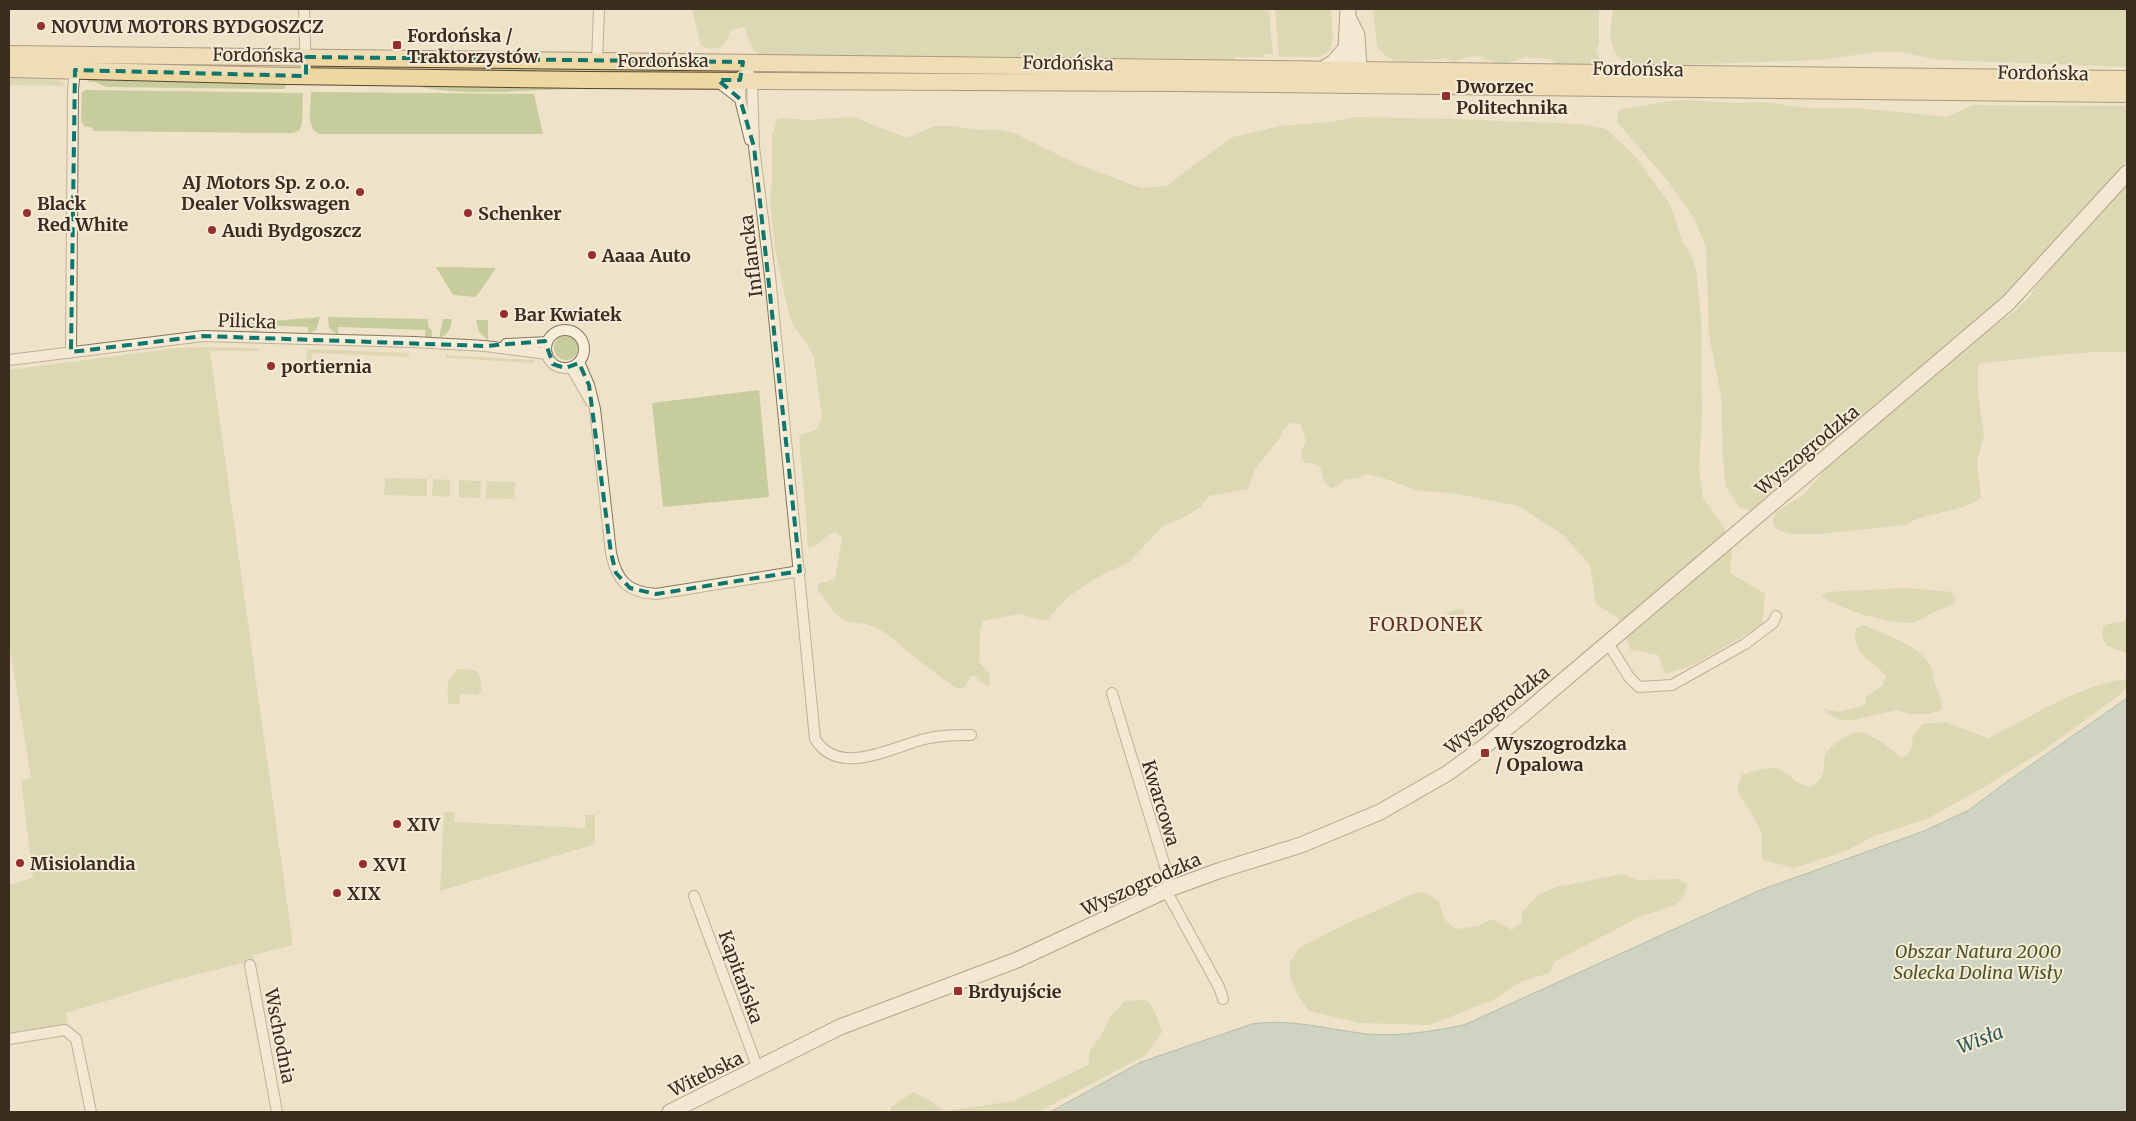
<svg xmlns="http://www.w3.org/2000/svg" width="2136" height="1121" viewBox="0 0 2136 1121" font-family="Merriweather,serif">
	<rect width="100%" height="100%" fill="#eee2c8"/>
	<path fill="#c6cc9b" d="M 692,9 L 1269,9 L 1273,54 L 1264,54 L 1263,57 L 1234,57 L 1233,60 L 1216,63 L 764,57 C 750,51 749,41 745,27 L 730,30 C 726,48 718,52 701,46 Z
		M 1275,9 L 1331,9 L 1333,38 L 1330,50 L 1320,57 L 1279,57 Z
		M 1373,9 L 1599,9 L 1599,43 L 1596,49 L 1599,59 L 1597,65 L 1560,67 L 1550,59 L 1527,57 L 1502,64 L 1495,63 L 1480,56 L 1471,57 L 1460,59 L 1454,64 L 1445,58 C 1435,60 1428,60 1418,61 C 1398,61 1390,64 1377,46 Z
		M 1613,9 L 2127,9 L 2127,67 L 1940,60 L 1899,52 L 1877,52 L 1822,60 L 1642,66 C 1606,61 1609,39 1613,9 Z
		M 313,65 L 713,67 L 713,71 L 644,72 L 583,75 L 313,68 Z
		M 9,78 L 54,79 L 61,81 L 66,86 L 9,85 Z
		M 91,79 L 287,82 L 285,89 L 107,87 L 95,82 L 86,82 Z
		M 439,83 L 576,86 L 578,89 C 527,89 471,97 421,87 Z
		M 86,90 L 303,93 L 302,123 L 299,131 L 291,133 L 93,131 L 93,128 L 84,126 L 81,120 L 82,92 Z
		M 311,92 L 534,94 L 543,134 L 320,134 C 305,129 311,105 311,92 Z
		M 1686,100 L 1734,103 L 1765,102 L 1809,108 L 1857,108 L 1947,117 L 1973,105 L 2127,106 L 2127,161 L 2007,296 L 1757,511 L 1740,508 L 1726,487 L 1723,461 L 1721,395 L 1709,335 L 1706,247 L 1694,218 L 1667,180 L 1617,122 L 1617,114 L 1621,109 L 1670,101 Z
		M 853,117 L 907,138 L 934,126 L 951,126 L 979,130 L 995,129 L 1014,133 L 1077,164 L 1141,188 L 1167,186 L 1188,169 L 1233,137 L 1280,126 L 1330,122 L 1355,117 L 1451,119 L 1580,124 L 1606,129 L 1635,156 L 1670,204 L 1682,241 L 1690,252 L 1696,269 L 1701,317 L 1702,414 L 1699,469 L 1703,498 L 1723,525 L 1732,549 L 1730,573 L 1765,594 L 1762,626 L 1689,667 L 1665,674 L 1658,655 L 1631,650 L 1618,618 L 1596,604 L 1590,565 L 1563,535 L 1519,506 L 1452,493 L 1419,491 L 1380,477 L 1366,474 L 1359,478 L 1344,480 L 1336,487 L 1331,488 L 1324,481 L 1320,467 L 1312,463 L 1305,463 L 1301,457 L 1302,449 L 1306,442 L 1301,424 L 1290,423 L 1283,430 L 1279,439 L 1255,469 L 1248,489 L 1209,496 L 1200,507 L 1181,519 L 1164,525 L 1129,562 L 1098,577 L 1069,596 L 1046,621 L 1019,614 L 983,621 L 980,631 L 979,662 L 989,673 L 990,685 L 986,686 L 974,676 L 970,676 L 966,686 L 962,688 L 956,688 C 945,680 933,672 922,663 C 905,651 893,635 873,626 C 862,622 845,624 837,615 C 830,608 826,598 818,591 L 818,584 L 835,579 L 842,538 L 835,532 C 824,535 821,545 809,548 C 806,541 807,536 807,529 C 805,498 801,466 799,435 L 816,430 L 822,418 L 814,357 L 807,344 L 794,327 L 789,314 L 775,250 L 770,202 L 772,177 L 772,135 L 778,118 L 808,120 Z
		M 2127,184 L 2127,352 C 2078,350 2030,359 1981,363 L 1978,366 L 1978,394 L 1984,435 L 1977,462 L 1981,498 C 1959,514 1928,510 1905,525 L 1820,534 L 1788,534 L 1775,528 L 1773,522 L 1775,513 L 1803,495 L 1820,476 L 1830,458 L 1889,415 L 1906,398 L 1995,323 L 2013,313 L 2030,296 L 2043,273 L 2082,234 Z
		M 436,267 L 496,268 L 476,297 L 453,295 Z
		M 320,317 L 316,330 L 308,334 L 308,327 L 259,325 L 258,332 C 253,331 250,328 249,323 Z
		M 328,317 L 428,319 L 428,326 L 432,331 L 432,338 L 425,338 L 425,330 L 338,327 L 338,335 L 329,328 Z
		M 443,319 L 452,319 C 451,329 448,335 439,338 Z
		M 476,320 L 488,320 L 488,340 L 479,332 Z
		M554 348a12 12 0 1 1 24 0a12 12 0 1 1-24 0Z
		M 209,347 L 258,348 L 258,351 L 210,351 L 293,945 L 254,955 L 255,960 L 178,979 L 66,1013 L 68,1027 L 61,1025 L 9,1033 L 9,885 L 33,878 L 21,780 L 31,778 L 9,643 L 9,370 L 175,348 Z
		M 307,349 L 409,353 L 409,357 L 312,353 L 311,371 L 306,371 Z
		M 446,355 L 534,360 L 535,363 L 446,358 Z
		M 759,390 L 769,497 L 663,507 L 652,403 Z
		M 385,478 L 427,479 L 427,496 L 384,495 Z
		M 433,479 L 450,480 L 450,497 L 432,496 Z
		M 459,480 L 481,481 L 480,498 L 459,497 Z
		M 486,481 L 515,482 L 514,497 L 510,499 L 486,498 Z
		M 1907,588 L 1952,592 L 1956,601 C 1950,608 1944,607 1936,611 C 1928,614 1919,623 1911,623 C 1886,623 1842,610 1822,597 L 1827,592 Z
		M 1463,608 L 1466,617 L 1451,623 L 1447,612 Z
		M 2127,621 L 2127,653 L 2107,646 L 2102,636 L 2103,626 L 2111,623 Z
		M 1864,625 C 1886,635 1917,644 1930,665 C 1933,671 1933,678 1935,684 C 1938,693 1944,701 1941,710 L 1928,714 L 1910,714 L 1897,710 L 1848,721 L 1833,717 L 1823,709 L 1839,712 L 1865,705 L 1866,697 L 1883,685 L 1886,676 C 1872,659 1851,655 1856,628 Z
		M 456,669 C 478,670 482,668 481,692 L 479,692 L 479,695 L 460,694 L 459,704 L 448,704 C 448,693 445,678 456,672 Z
		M 2127,679 L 2127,687 L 2118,696 L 2044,750 L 1981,789 L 1929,818 L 1874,836 L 1848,850 L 1794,868 L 1763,860 C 1759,849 1764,839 1760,829 C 1754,816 1744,803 1737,790 L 1742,775 C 1755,771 1772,764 1784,772 C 1797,780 1793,783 1811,787 C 1826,777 1823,771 1825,754 C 1857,718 1869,733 1901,757 L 1907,756 L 1913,745 L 1912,737 L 1923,724 L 1945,722 L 1988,738 C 2033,717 2077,685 2127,679 Z
		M 444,812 L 455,812 L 454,822 L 585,828 L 585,815 L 595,815 L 595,844 L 440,891 Z
		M 1624,874 L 1637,880 L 1678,879 L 1687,884 L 1684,896 L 1675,905 L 1639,917 L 1554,962 L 1550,973 L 1522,981 L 1495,999 L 1430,1025 L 1360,1023 L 1309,1011 L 1297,994 L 1290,976 L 1290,962 L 1299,948 L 1346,924 L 1413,894 L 1424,892 L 1439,901 L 1444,919 L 1456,929 L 1478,926 L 1492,919 L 1512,930 L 1522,922 L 1522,912 L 1539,894 L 1557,887 Z
		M 1147,1000 L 1155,1012 L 1162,1032 L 1146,1055 L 1038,1112 L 890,1112 L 891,1107 L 913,1092 L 929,1100 L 945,1111 L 1014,1101 L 1088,1065 L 1090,1050 L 1101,1036 L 1110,1017 L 1125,1001 Z"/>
	<path fill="#a9c2ba" stroke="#6f9088" d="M 2127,698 L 2127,1112 L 1050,1112 L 1141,1062 L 1252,1024 C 1290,1018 1330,1030 1368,1034 C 1400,1037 1433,1031 1464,1025 L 1758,891 L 1924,831 L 1969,810 L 2005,783 Z"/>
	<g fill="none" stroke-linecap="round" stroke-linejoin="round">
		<g stroke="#89745d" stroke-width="12">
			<path id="street" d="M 304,9 L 306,76
				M 597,61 L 599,9
				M 743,62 L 752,80 L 754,147 L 770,276 L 815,739 C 839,778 892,747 925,739 C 940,735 956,735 971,735
				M 741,76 L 740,99 L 750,140
				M 717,81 L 740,99
				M546 349a19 19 0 1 1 38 0a19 19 0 1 1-38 0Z
				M 506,344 L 547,342
				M 71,352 L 73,89 L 75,70
				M 9,360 L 203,336 L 414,342 L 485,346 L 547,354
				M 579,362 L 589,385 L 595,409 L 611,553 C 617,581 627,592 656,594 L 800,571
				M 571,367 L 591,402
				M 1608,643 L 1629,677 L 1639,687 L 1672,685 L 1745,644 L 1773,623 L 1776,616
				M 1112,693 L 1168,876 L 1169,896 L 1219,987 L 1223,999
				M 694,896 L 758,1069
				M 250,965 L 277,1112
				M 9,1039 L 65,1030 L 76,1039 L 91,1112"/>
		</g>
		<g stroke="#6b5640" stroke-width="17">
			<path id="secondary" d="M 1348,9 L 1346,48 L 1349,55 L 1353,82
				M 1348,17 L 1357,35 L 1359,68
				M 1323,69 L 1334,62 L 1346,48
				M 670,1112 L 840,1027 L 1017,960 L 1169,889 L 1221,870 L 1301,845 L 1380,812 L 1448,773 L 1485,746 L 1524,714 L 2008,303 L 2127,173"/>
		</g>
		<g stroke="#574331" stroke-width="18">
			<path id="primary" d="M 9,54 L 2127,79
				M 9,69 L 288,76 L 586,80 L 1177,83 L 2127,94"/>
		</g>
		<use href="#street" stroke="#f8efdb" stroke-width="10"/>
		<use href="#secondary" stroke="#f8efdb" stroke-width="15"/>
		<use href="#primary" stroke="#efd7a1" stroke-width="16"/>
	</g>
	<path d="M0 0H2136V1121H0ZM 306,57 L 743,62 L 740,80 L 718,80 L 740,99 L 754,147 L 800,571 L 656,594 L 630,588 L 616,573 L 611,553 L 589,385 L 579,363 L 565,368 L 553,364 L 545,341 L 485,346 L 203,336 L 71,352 L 75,70 L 306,76 Z" fill="#eee2c8" fill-opacity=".55" fill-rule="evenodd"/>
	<path fill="none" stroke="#0f766e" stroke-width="4" stroke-dasharray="10 6" stroke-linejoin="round" d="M 306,57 L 743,62 L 740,80 L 718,80 L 740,99 L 754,147 L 800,571 L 656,594 L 630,588 L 616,573 L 611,553 L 589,385 L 579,363 L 565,368 L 553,364 L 545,341 L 485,346 L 203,336 L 71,352 L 75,70 L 306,76 Z"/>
	<g fill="#972e2f" stroke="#f5ecd7" stroke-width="2">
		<circle cx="41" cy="26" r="5"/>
		<rect x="392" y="40" width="10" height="10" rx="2.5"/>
		<rect x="1441" y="91" width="10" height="10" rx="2.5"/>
		<circle cx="360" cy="192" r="5"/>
		<circle cx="27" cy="213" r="5"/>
		<circle cx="468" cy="213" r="5"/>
		<circle cx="212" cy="230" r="5"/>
		<circle cx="592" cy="255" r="5"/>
		<circle cx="504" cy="314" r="5"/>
		<circle cx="271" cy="366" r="5"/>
		<rect x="1480" y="748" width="10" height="10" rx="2.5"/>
		<circle cx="397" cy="824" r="5"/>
		<circle cx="20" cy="863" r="5"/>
		<circle cx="363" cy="864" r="5"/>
		<circle cx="337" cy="893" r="5"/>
		<rect x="953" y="986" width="10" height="10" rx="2.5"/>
	</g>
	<g text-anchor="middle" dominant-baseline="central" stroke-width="4" stroke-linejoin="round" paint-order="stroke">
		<g font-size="18" font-weight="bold" fill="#3a2d20" stroke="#f5ecd7" text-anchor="start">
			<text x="51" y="26">NOVUM MOTORS BYDGOSZCZ</text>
			<text x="407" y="35">Fordońska /<tspan x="407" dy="21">Traktorzystów</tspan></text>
			<text x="1456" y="86">Dworzec<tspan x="1456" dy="21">Politechnika</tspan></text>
			<text x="350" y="182" text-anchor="end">AJ Motors Sp. z o.o.<tspan x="350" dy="21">Dealer Volkswagen</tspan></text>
			<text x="37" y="203">Black<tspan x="37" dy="21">Red White</tspan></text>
			<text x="478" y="213">Schenker</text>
			<text x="222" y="230">Audi Bydgoszcz</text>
			<text x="602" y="255">Aaaa Auto</text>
			<text x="514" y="314">Bar Kwiatek</text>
			<text x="281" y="366">portiernia</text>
			<text x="1495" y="743">Wyszogrodzka<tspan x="1495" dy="21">/ Opalowa</tspan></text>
			<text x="407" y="824">XIV</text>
			<text x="30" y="863">Misiolandia</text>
			<text x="373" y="864">XVI</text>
			<text x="347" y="893">XIX</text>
			<text x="968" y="991">Brdyujście</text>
		</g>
		<g font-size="18" fill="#3a2d20" stroke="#f5ecd7">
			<text transform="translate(258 55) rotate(1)">Fordońska</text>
			<text x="663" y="60">Fordońska</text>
			<text transform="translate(1068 63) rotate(1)">Fordońska</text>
			<text transform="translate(1638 69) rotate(1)">Fordońska</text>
			<text transform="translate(2043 73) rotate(1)">Fordońska</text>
			<text transform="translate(751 256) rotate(-97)">Inflancka</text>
			<text transform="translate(247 321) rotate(2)">Pilicka</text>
			<text transform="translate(1807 450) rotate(-40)">Wyszogrodzka</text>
			<text transform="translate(1497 710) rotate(-39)">Wyszogrodzka</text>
			<text transform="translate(1161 803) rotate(73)">Kwarcowa</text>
			<text transform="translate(1141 884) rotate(-24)">Wyszogrodzka</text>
			<text transform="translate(741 977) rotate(70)">Kapitańska</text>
			<text transform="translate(280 1036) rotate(79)">Wschodnia</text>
			<text transform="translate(706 1074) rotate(-26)">Witebska</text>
		</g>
		<g font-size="18" font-style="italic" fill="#4a5627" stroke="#f5ecd7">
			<text x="1978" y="951">Obszar Natura 2000<tspan x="1978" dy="21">Solecka Dolina Wisły</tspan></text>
		</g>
		<g font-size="19" letter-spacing="1" fill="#662f21" stroke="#f5ecd7">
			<text x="1426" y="624">FORDONEK</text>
		</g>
		<g font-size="19" font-style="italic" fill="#305957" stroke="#f5ecd7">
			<text transform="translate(1980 1039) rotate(-21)">Wisła</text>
		</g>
	</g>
	<rect width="2136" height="1121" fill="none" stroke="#3a2d20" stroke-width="20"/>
</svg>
